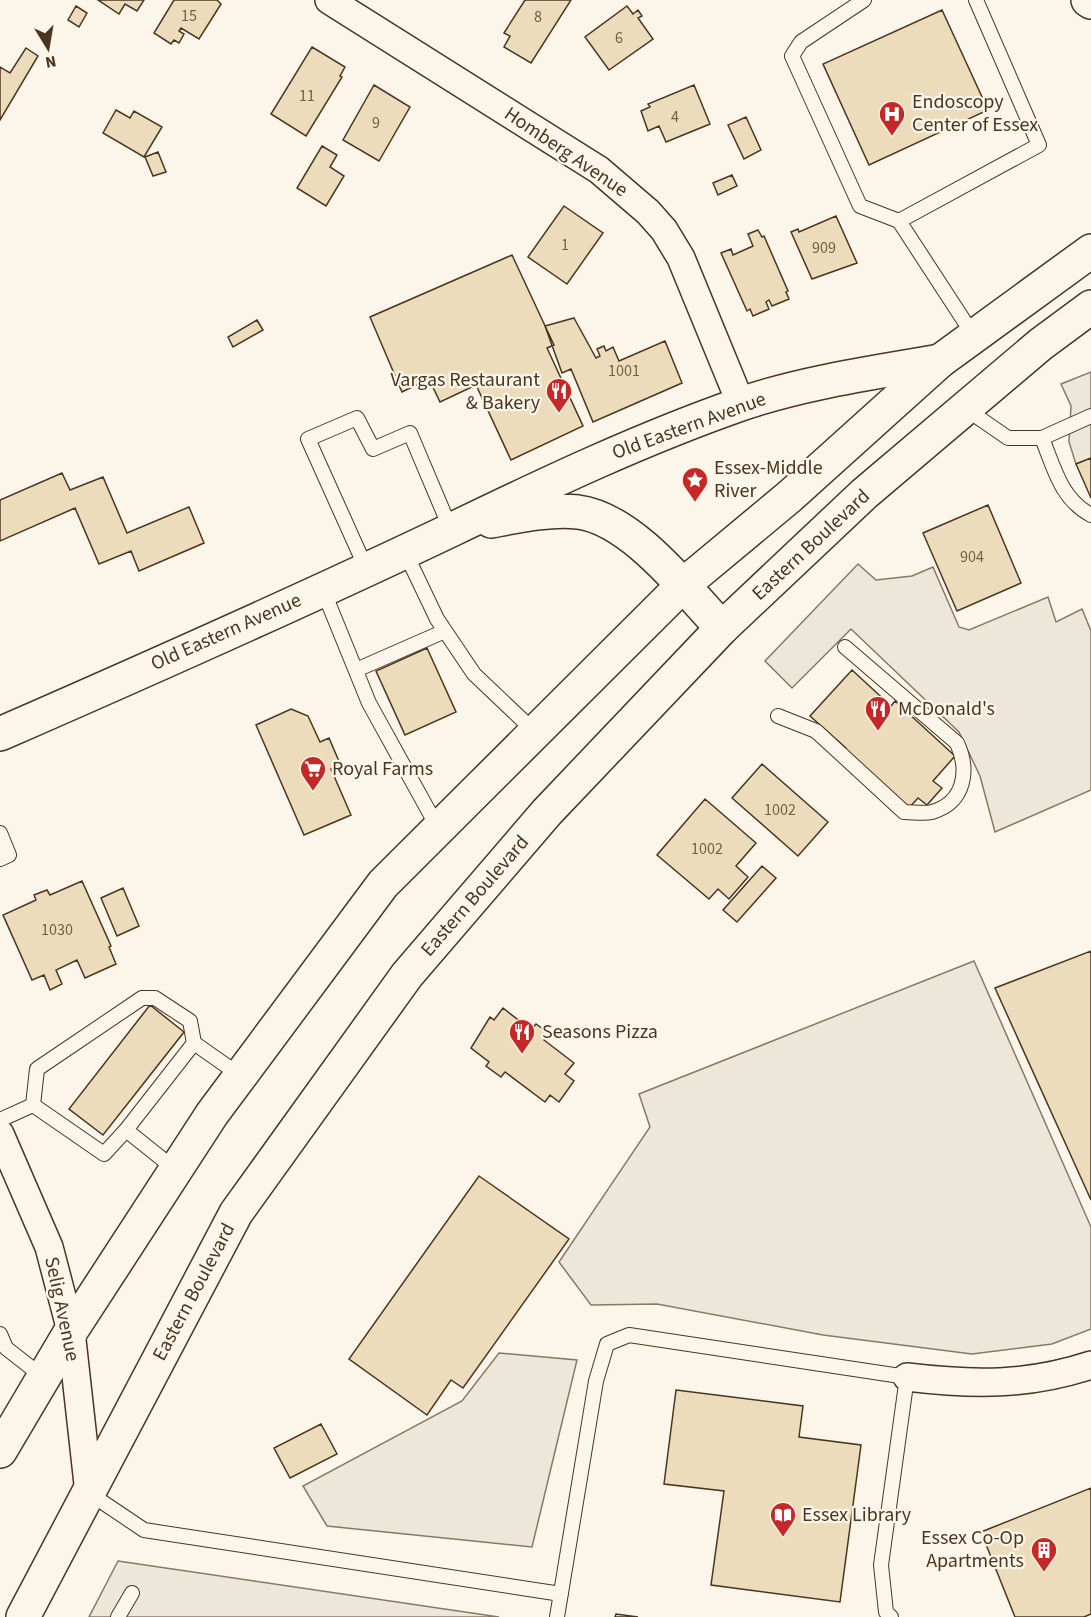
<svg xmlns="http://www.w3.org/2000/svg" width="1091" height="1617" viewBox="0 0 1091 1617" font-family="'Source Sans 3',sans-serif">
	<rect width="100%" height="100%" fill="#fbf6e9"/>
	<path fill="#ede7d9" stroke="#887966" stroke-width="1.5" d="M 1091,372 L 1091,458 L 1076,464 L 1069,442 L 1071,406 L 1061,384 Z
		M 858,564 L 876,580 L 912,576 L 933,567 L 959,627 L 969,630 L 1048,597 L 1056,622 L 1082,609 L 1091,631 L 1091,790 L 995,832 L 980,776 L 959,732 L 851,629 L 792,688 L 765,661 Z
		M 974,961 L 1091,1227 L 1091,1329 L 1052,1344 L 972,1354 L 823,1335 L 657,1304 L 591,1305 L 559,1262 L 650,1127 L 639,1094 Z
		M 499,1353 L 577,1360 L 532,1547 L 327,1526 L 303,1486 L 462,1401 Z
		M 118,1561 L 499,1617 L 89,1617 Z"/>
	<path fill="#ecdcbc" stroke="#4a3520" stroke-width="1.5" d="M 98,0 L 144,0 L 137,11 L 125,4 L 119,14 Z
		M 174,0 L 217,0 L 221,4 L 199,39 L 181,28 L 179,31 L 184,34 L 179,43 L 174,40 L 171,44 L 154,33 Z
		M 525,0 L 571,0 L 531,63 L 504,47 L 510,36 L 504,33 Z
		M 76,6 L 87,13 L 79,27 L 68,20 Z
		M 627,6 L 633,14 L 638,10 L 642,16 L 638,18 L 653,39 L 609,70 L 585,37 Z
		M 942,10 L 988,110 L 869,165 L 823,64 Z
		M 312,47 L 345,67 L 340,76 L 342,77 L 306,136 L 271,114 Z
		M 26,48 L 38,56 L 0,120 L 0,67 L 10,73 Z
		M 374,85 L 410,107 L 379,161 L 343,140 Z
		M 694,85 L 710,124 L 666,142 L 659,126 L 648,131 L 641,111 L 650,107 L 648,104 Z
		M 116,110 L 130,118 L 134,111 L 162,127 L 144,157 L 103,133 Z
		M 746,117 L 761,150 L 744,159 L 728,125 Z
		M 322,146 L 337,155 L 330,167 L 344,176 L 326,206 L 297,188 Z
		M 158,152 L 166,172 L 153,176 L 145,157 Z
		M 732,175 L 737,186 L 718,195 L 713,183 Z
		M 564,206 L 603,233 L 567,284 L 528,257 Z
		M 836,216 L 857,263 L 812,279 L 791,232 L 798,229 L 799,232 Z
		M 758,230 L 762,237 L 764,236 L 788,291 L 786,292 L 789,299 L 772,306 L 769,300 L 766,302 L 769,309 L 753,316 L 750,309 L 747,311 L 721,253 L 731,249 L 733,255 L 753,246 L 748,234 Z
		M 512,255 L 554,345 L 547,348 L 583,426 L 511,460 L 476,385 L 440,402 L 429,379 L 402,392 L 370,317 Z
		M 574,318 L 596,358 L 600,356 L 597,349 L 604,346 L 606,351 L 613,347 L 619,361 L 665,341 L 682,383 L 593,422 L 571,369 L 562,373 L 545,326 Z
		M 257,320 L 263,330 L 233,347 L 228,337 Z
		M 1091,458 L 1091,498 L 1076,464 Z
		M 62,473 L 70,490 L 103,477 L 127,533 L 189,507 L 204,543 L 139,571 L 131,551 L 99,564 L 75,508 L 0,541 L 0,500 Z
		M 988,505 L 1021,583 L 957,611 L 923,533 Z
		M 427,648 L 456,712 L 405,735 L 376,671 Z
		M 852,670 L 891,706 L 895,701 L 955,756 L 933,781 L 942,788 L 927,805 L 918,798 L 907,810 L 843,752 L 846,748 L 810,716 Z
		M 291,709 L 308,716 L 320,742 L 329,738 L 341,766 L 331,769 L 351,815 L 304,835 L 256,725 Z
		M 762,764 L 828,822 L 798,856 L 732,798 Z
		M 705,799 L 756,843 L 736,866 L 748,877 L 729,899 L 718,889 L 709,899 L 657,855 Z
		M 762,866 L 776,878 L 737,922 L 723,910 Z
		M 82,881 L 111,946 L 109,947 L 116,964 L 85,978 L 77,960 L 56,970 L 62,984 L 50,990 L 44,975 L 32,980 L 3,915 L 36,900 L 34,895 L 47,890 L 50,895 Z
		M 123,888 L 139,926 L 117,936 L 101,898 Z
		M 1091,951 L 1091,1200 L 995,988 Z
		M 150,1005 L 184,1032 L 103,1135 L 69,1109 Z
		M 503,1008 L 531,1030 L 536,1024 L 550,1034 L 544,1040 L 574,1063 L 565,1074 L 574,1081 L 559,1102 L 550,1095 L 545,1102 L 505,1072 L 501,1077 L 486,1066 L 489,1062 L 471,1048 L 490,1017 L 494,1020 Z
		M 479,1176 L 569,1239 L 463,1388 L 451,1380 L 427,1415 L 349,1359 Z
		M 676,1390 L 803,1406 L 799,1437 L 861,1445 L 840,1602 L 711,1585 L 724,1491 L 664,1484 Z
		M 321,1424 L 337,1454 L 290,1478 L 274,1448 Z
		M 1091,1488 L 1091,1614 L 1084,1617 L 1015,1617 L 981,1532 Z
		M 616,1614 L 638,1617 L 615,1617 Z"/>
	<g fill="none" stroke-linecap="round" stroke-linejoin="round">
		<g stroke="#4a3520" stroke-width="16">
			<path id="service" d="M 864,0 L 801,42 L 792,56 L 860,206 L 899,221
				M 974,336 L 899,221 L 1039,145 L 976,0
				M 966,409 L 1008,438 L 1042,438 L 1091,416
				M 1042,438 C 1054,468 1061,499 1091,515
				M 405,552 L 437,619 L 474,674 L 534,731
				M 366,568 L 308,439 L 357,418 L 373,449 L 410,433 L 451,530
				M 323,590 L 369,703 L 438,828
				M 356,670 L 445,631
				M 778,716 L 816,731 L 904,812 C 913,812 924,814 932,812 C 966,802 969,769 957,743 L 845,647
				M 0,833 L 9,855 L 0,859
				M 33,1105 L 37,1069 L 142,998 L 155,998 L 190,1021 L 194,1043
				M 0,1120 L 33,1105 L 104,1154 L 126,1130
				M 176,1170 L 126,1130 L 194,1043 L 241,1076
				M 0,1334 L 6,1348 L 43,1377
				M 89,1493 L 144,1530 L 561,1594
				M 118,1617 L 132,1593
				M 557,1617 L 596,1381 L 607,1344 L 629,1335 L 907,1377 L 881,1565 L 886,1612 L 891,1617"/>
		</g>
		<g stroke="#4a3520" stroke-width="30">
			<path id="minor" d="M 329,0 L 599,170 L 648,212 L 664,230 L 681,258 L 741,404
				M 0,1134 L 49,1247 L 71,1331 L 89,1493
				M 907,1377 C 973,1385 1027,1386 1091,1365"/>
		</g>
		<g stroke="#4a3520" stroke-width="36">
			<path id="tertiary" d="M 491,521 C 518,516 550,509 578,512 C 632,519 686,590 722,628
				M 0,734 C 151,668 302,601 451,530 C 546,484 641,439 741,404 C 805,382 873,373 940,361"/>
		</g>
		<g stroke="#4a3520" stroke-width="36">
			<path id="primary" d="M 1088,0 L 1091,2
				M 0,1451 L 71,1331 L 212,1114 L 383,884 L 682,586 L 789,497 L 940,361 L 1091,251
				M 23,1617 L 236,1213 L 407,975 L 547,812 L 722,628 L 864,494 L 1041,344 L 1091,307"/>
		</g>
		<use href="#service" stroke="#fbf6e9" stroke-width="14"/>
		<use href="#minor" stroke="#fbf6e9" stroke-width="27"/>
		<use href="#tertiary" stroke="#fbf6e9" stroke-width="33"/>
		<use href="#primary" stroke="#fbf6e9" stroke-width="33"/>
	</g>
	<defs>
		<g id="hospital-pin" transform="scale(1.35)"><path d="M0 17L-7.5 6A9.5 9.5 0 1 1 7.5 6Z" fill="#c62828" stroke="#fbf6e9"/><path d="M-5-5h3v3.5h4V-5h3V5h-3V1.5h-4V5h-3Z" fill="#fff"/></g>
		<g id="restaurant-pin" transform="scale(1.35)"><path d="M0 17L-7.5 6A9.5 9.5 0 1 1 7.5 6Z" fill="#c62828" stroke="#fbf6e9"/><path d="M-5-6h1v4h1v-4h1v4h1v-4h1v5L-1.5 .5V6h-2V.5L-5-1ZM5-6V6H3V1.5H1.5Q1.5-4 5-6Z" fill="#fff"/></g>
		<g id="sight-pin" transform="scale(1.35)"><path d="M0 17L-7.5 6A9.5 9.5 0 1 1 7.5 6Z" fill="#c62828" stroke="#fbf6e9"/><path d="M0-6L1.8-2.2L6-1.7L2.9 1.2L3.7 5.4L0 3.3L-3.7 5.4L-2.9 1.2L-6-1.7L-1.8-2.2Z" fill="#fff"/></g>
		<g id="supermarket-pin" transform="scale(1.35)"><path d="M0 17L-7.5 6A9.5 9.5 0 1 1 7.5 6Z" fill="#c62828" stroke="#fbf6e9"/><path d="M-6-5.5h2.5l.6 2H6L4.5 2H-2.5L-4.4-4H-6ZM-1.5 3.2a1.3 1.3 0 1 0 .1 0ZM3 3.2a1.3 1.3 0 1 0 .1 0Z" fill="#fff"/></g>
		<g id="library-pin" transform="scale(1.35)"><path d="M0 17L-7.5 6A9.5 9.5 0 1 1 7.5 6Z" fill="#c62828" stroke="#fbf6e9"/><path d="M-6-4Q-3-5.5-.7-3.5V5Q-3 3-6 4ZM6-4Q3-5.5 .7-3.5V5Q3 3 6 4Z" fill="#fff"/></g>
		<g id="building-pin" transform="scale(1.35)"><path d="M0 17L-7.5 6A9.5 9.5 0 1 1 7.5 6Z" fill="#c62828" stroke="#fbf6e9"/><path d="M-4-6H4V6H1V3H-1V6H-4ZM-2.5-4.3h1.7v1.8h-1.7ZM.8-4.3h1.7v1.8H.8ZM-2.5-1h1.7V.8h-1.7ZM.8-1h1.7V.8H.8Z" fill="#fff"/></g>
	</defs>
	<g fill-rule="evenodd">
		<use href="#hospital-pin" x="892" y="114"/>
		<use href="#restaurant-pin" x="559" y="391"/>
		<use href="#sight-pin" x="695" y="480"/>
		<use href="#restaurant-pin" x="878" y="709"/>
		<use href="#supermarket-pin" x="313" y="769"/>
		<use href="#restaurant-pin" x="522" y="1032"/>
		<use href="#library-pin" x="783" y="1515"/>
		<use href="#building-pin" x="1044" y="1550"/>
	</g>
	<g text-anchor="middle" dominant-baseline="central" stroke-width="4.5" stroke-linejoin="round" paint-order="stroke">
		<g font-size="16" fill="#725f47">
			<text x="189" y="16">15</text>
			<text x="538" y="17">8</text>
			<text x="619" y="38">6</text>
			<text x="307" y="96">11</text>
			<text x="675" y="117">4</text>
			<text x="376" y="123">9</text>
			<text x="565" y="245">1</text>
			<text x="824" y="248">909</text>
			<text x="624" y="371">1001</text>
			<text x="972" y="557">904</text>
			<text x="780" y="810">1002</text>
			<text x="707" y="849">1002</text>
			<text x="57" y="930">1030</text>
		</g>
		<g font-size="20" fill="#4a3520" stroke="#fbf6e9" text-anchor="start">
			<text x="912" y="102">Endoscopy<tspan x="912" dy="23">Center of Essex</tspan></text>
			<text x="540" y="380" text-anchor="end">Vargas Restaurant<tspan x="540" dy="23">&amp; Bakery</tspan></text>
			<text x="714" y="468">Essex-Middle<tspan x="714" dy="23">River</tspan></text>
			<text x="898" y="709">McDonald's</text>
			<text x="332" y="769">Royal Farms</text>
			<text x="542" y="1032">Seasons Pizza</text>
			<text x="802" y="1515">Essex Library</text>
			<text x="1024" y="1538" text-anchor="end">Essex Co-Op<tspan x="1024" dy="23">Apartments</tspan></text>
		</g>
		<g font-size="20" fill="#4a3520" stroke="#fbf6e9">
			<text transform="translate(566 152) rotate(34)">Homberg Avenue</text>
			<text transform="translate(689 426) rotate(-20)">Old Eastern Avenue</text>
			<text transform="translate(811 545) rotate(-43)">Eastern Boulevard</text>
			<text transform="translate(226 632) rotate(-24)">Old Eastern Avenue</text>
			<text transform="translate(475 896) rotate(-49)">Eastern Boulevard</text>
			<text transform="translate(194 1292) rotate(-62)">Eastern Boulevard</text>
			<text transform="translate(62 1309) rotate(78)">Selig Avenue</text>
		</g>
	</g>
	<g transform="translate(48 48) rotate(169)" stroke="#fbf6e9" stroke-width="4.5" paint-order="stroke">
	<path d="M0-4.5L10 22L0 15L-10 22Z" fill="#4a3520"/>
	<text y="-9" font-size="16" font-weight="bold" text-anchor="middle" fill="#4a3520">N</text>
	</g>
</svg>
